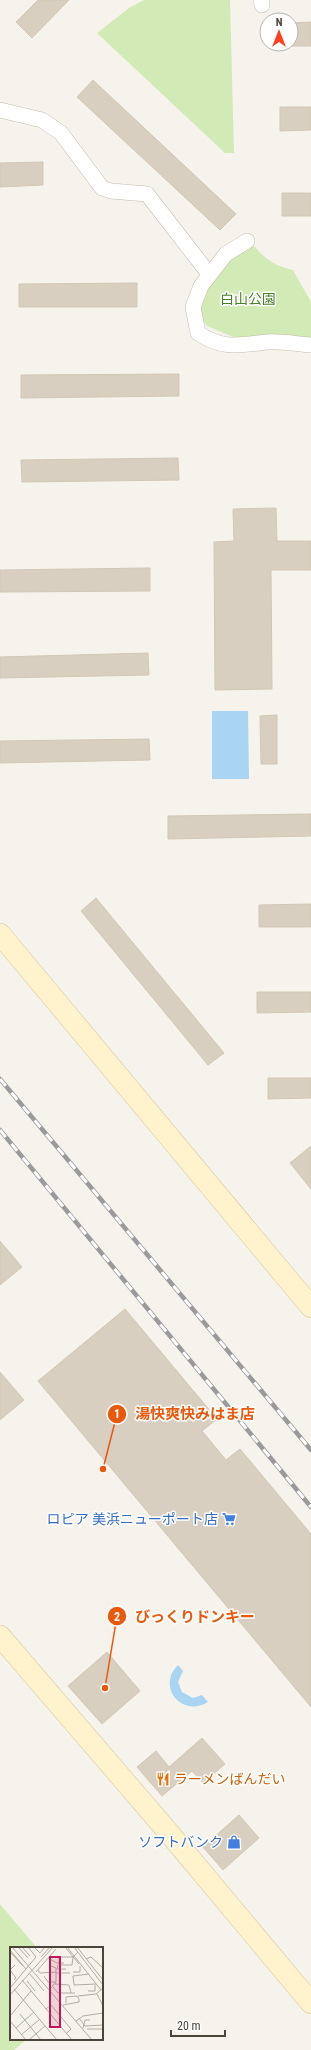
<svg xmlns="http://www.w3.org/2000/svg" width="311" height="2050" viewBox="0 0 311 2050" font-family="'Roboto Condensed','Noto Sans JP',sans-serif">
	<rect width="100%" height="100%" fill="#f6f3ec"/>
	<path fill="#d2eab5" d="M 144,0 L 230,0 L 234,153 L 225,153 L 97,33 L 129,8 Z
		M 249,246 L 255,247 C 267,261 276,266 293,270 L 311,302 L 311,340 L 243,341 L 207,326 L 199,315 L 200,295 L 236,252 Z
		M 0,1904 L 37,1948 L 11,1948 L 11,2039 L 27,2039 L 14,2050 L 0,2050 Z"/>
	<path fill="#a9d4f2" d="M 212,711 L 248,711 L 249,779 L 212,779 Z
		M 178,1665 L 183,1671 L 178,1682 L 182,1692 L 193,1698 L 202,1695 L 208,1702 C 182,1718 156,1687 178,1665 Z"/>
	<path fill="#d8cfc1" stroke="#d3c7b4" d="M 38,0 L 69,0 L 32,38 L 16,22 Z
		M 311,22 L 311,46 L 291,46 L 291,23 Z
		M 93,80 L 236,214 L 220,230 L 77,97 Z
		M 280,107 L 311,107 L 311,130 L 280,131 Z
		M 43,162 L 43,185 L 0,187 L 0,163 Z
		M 282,193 L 311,193 L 311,216 L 282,216 Z
		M 137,283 L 137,307 L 19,307 L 19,284 Z
		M 179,374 L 179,396 L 21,398 L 21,375 Z
		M 178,458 L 179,480 L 22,482 L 21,460 Z
		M 276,508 L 277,541 L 311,541 L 311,570 L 271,570 L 272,689 L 215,690 L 214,542 L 234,541 L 233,509 Z
		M 150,568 L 150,591 L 0,592 L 0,570 Z
		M 148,653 L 149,675 L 0,678 L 0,657 Z
		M 277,715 L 277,764 L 261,764 L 260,716 Z
		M 149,739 L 150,760 L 0,763 L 0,741 Z
		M 311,814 L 311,836 L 168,839 L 168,816 Z
		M 96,898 L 224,1053 L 208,1065 L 81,911 Z
		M 311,904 L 311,927 L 259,927 L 259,905 Z
		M 257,992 L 311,992 L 311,1012 L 257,1013 Z
		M 268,1078 L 311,1078 L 311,1098 L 268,1099 Z
		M 311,1146 L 311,1189 L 290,1163 Z
		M 0,1241 L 22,1267 L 0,1285 Z
		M 125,1309 L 217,1419 L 202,1431 L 226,1460 L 240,1449 L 311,1534 L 311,1707 L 38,1381 Z
		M 0,1372 L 24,1400 L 0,1420 Z
		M 107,1652 L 140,1691 L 102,1724 L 68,1686 Z
		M 202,1738 L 225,1764 L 203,1783 L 192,1771 L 162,1796 L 137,1767 L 156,1751 L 169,1767 Z
		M 239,1815 L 259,1838 L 223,1870 L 203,1847 Z"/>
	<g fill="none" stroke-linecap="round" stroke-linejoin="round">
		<g stroke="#c2bbae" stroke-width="16">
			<path id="street" d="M 261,0 L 262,5
				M 0,110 L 42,120 L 61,133 L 102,188 L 111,191 L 147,194 L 209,274
				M 247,241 L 226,254 L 201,286 L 193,307 L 198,333 C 223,350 239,345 267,342 C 281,341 297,344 311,345"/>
		</g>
		<g stroke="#d6c79b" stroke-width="22">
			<path id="secondary" d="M 0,934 L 311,1307
				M 0,1636 L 169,1833 L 311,2003"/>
		</g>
		<use href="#street" stroke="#fff" stroke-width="15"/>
		<use href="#secondary" stroke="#fff3cd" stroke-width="21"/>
		<g stroke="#9a9a9a" stroke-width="4.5">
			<path id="rail" d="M 0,1079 L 311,1450
				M 0,1130 L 311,1507"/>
		</g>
		<use href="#rail" stroke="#fff" stroke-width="3" stroke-dasharray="9" stroke-linecap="butt"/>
	</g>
	<defs>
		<g id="supermarket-bare" transform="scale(1.08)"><path d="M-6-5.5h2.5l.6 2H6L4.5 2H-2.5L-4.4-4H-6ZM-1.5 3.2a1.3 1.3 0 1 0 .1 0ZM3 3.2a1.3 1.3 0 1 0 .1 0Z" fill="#3f7fe0" stroke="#fff" stroke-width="2.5" paint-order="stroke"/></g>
		<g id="restaurant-bare" transform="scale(1.08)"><path d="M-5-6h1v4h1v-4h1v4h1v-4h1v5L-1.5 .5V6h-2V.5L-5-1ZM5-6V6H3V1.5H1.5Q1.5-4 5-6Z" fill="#e8710a" stroke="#fff" stroke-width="2.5" paint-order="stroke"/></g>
		<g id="shop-bare" transform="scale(1.08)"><path d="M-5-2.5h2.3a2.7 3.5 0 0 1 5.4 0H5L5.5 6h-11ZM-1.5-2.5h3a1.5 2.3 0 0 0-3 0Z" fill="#3f7fe0" stroke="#fff" stroke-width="2.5" paint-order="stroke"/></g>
	</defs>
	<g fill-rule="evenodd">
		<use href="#supermarket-bare" x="229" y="1519"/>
		<use href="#restaurant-bare" x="163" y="1779"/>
		<use href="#shop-bare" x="234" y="1842"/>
	</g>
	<g text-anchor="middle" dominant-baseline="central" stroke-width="3" stroke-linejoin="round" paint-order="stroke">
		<g font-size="14" fill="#4a7f2a" stroke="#fff">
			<text x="248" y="299">白山公園</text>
		</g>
		<g font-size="14" fill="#366cbe" stroke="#fff" text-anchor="end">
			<text x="218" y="1519">ロピア 美浜ニューポート店</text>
			<text x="223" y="1842">ソフトバンク</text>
		</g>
		<g font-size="14" fill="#c56008" stroke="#fff" text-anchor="start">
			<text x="174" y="1779">ラーメンばんだい</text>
		</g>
	</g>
	<g transform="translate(10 1947)">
		<rect width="93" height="93" fill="#f6f3ec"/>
		<path fill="none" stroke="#b2ada4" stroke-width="1" d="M 2,0 L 82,93M 8,0 L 18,11M 12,0 L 20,9M 24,0 L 30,6 L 35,0M 49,0 L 55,0 L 69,17M 57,0 L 91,43M 64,0 L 93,38M 67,0 L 93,33M 0,3 L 16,22M 0,5 L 13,19M 31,10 L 40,0M 63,10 L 62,18 L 49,18 L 49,10 L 63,10 L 68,5M 38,11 L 47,16 L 54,16M 76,12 L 81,10 L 93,21M 48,18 L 47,22 L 56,22M 28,23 L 30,26 L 46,25M 26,25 L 46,2M 63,25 L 70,25 L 70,19M 19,26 L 34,44M 46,26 L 60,26M 79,27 L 63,29 L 64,38 L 86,37M 34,29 L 38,35 L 46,35M 4,33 L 6,31 L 0,23 L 5,18M 12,33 L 62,93M 17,34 L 25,44M 45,37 L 59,38 L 61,46M 43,40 L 48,46 L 65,46M 0,41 L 26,10 L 18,0M 4,42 L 47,93M 40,42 L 46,35 L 46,21 L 41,19M 78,44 L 85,44 L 85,38M 87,47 L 93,59M 0,48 L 43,0M 68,49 L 86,47 L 93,41M 53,58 L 69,55 L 69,52 L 67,49 L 56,50 L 56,56M 36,62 L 41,58 L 61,82 L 57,86M 10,67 L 31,93M 0,69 L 21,44M 69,71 L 75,79 L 93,78M 0,74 L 16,93M 66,74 L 73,69 L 93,66M 6,81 L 24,65M 73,81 L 75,73 L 80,73M 77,82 L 93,82M 11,88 L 30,72M 19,93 L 35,79"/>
		<path fill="#c2185b" fill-opacity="0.15" stroke="#c2185b" stroke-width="2" d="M 40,10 L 50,10 L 50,80 L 40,80 Z"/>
		<rect width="93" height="93" fill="none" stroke="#4b4439" stroke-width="2"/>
	</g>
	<path fill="none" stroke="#e8590c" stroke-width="1.5" d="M103 1469L117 1414M105 1688L117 1616"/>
	<g fill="#e8590c" stroke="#fff" stroke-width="1.5">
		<circle cx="103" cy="1469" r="4"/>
		<circle cx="105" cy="1688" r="4"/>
		<circle cx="117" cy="1414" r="10"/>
		<circle cx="117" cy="1616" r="10"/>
	</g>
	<g font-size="12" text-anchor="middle" font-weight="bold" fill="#fff">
		<text x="117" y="1418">1</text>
		<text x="117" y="1621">2</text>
	</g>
	<g font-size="15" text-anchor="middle" font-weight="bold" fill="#e8590c" stroke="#fff" stroke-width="3" stroke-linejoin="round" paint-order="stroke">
		<text x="195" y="1419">湯快爽快みはま店</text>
		<text x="195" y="1622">びっくりドンキー</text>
	</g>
	<g transform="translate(279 32)"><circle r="19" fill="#ffffff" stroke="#b7b4b0"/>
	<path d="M0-3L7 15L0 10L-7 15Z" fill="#fc3f1d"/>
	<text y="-6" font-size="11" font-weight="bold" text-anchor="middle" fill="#4b4439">N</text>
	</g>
	<path d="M171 2030v6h54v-6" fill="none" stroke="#4b4439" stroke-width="2"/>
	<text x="177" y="2030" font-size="12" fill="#4b4439" stroke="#ffffff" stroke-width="3" paint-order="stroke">20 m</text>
</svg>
